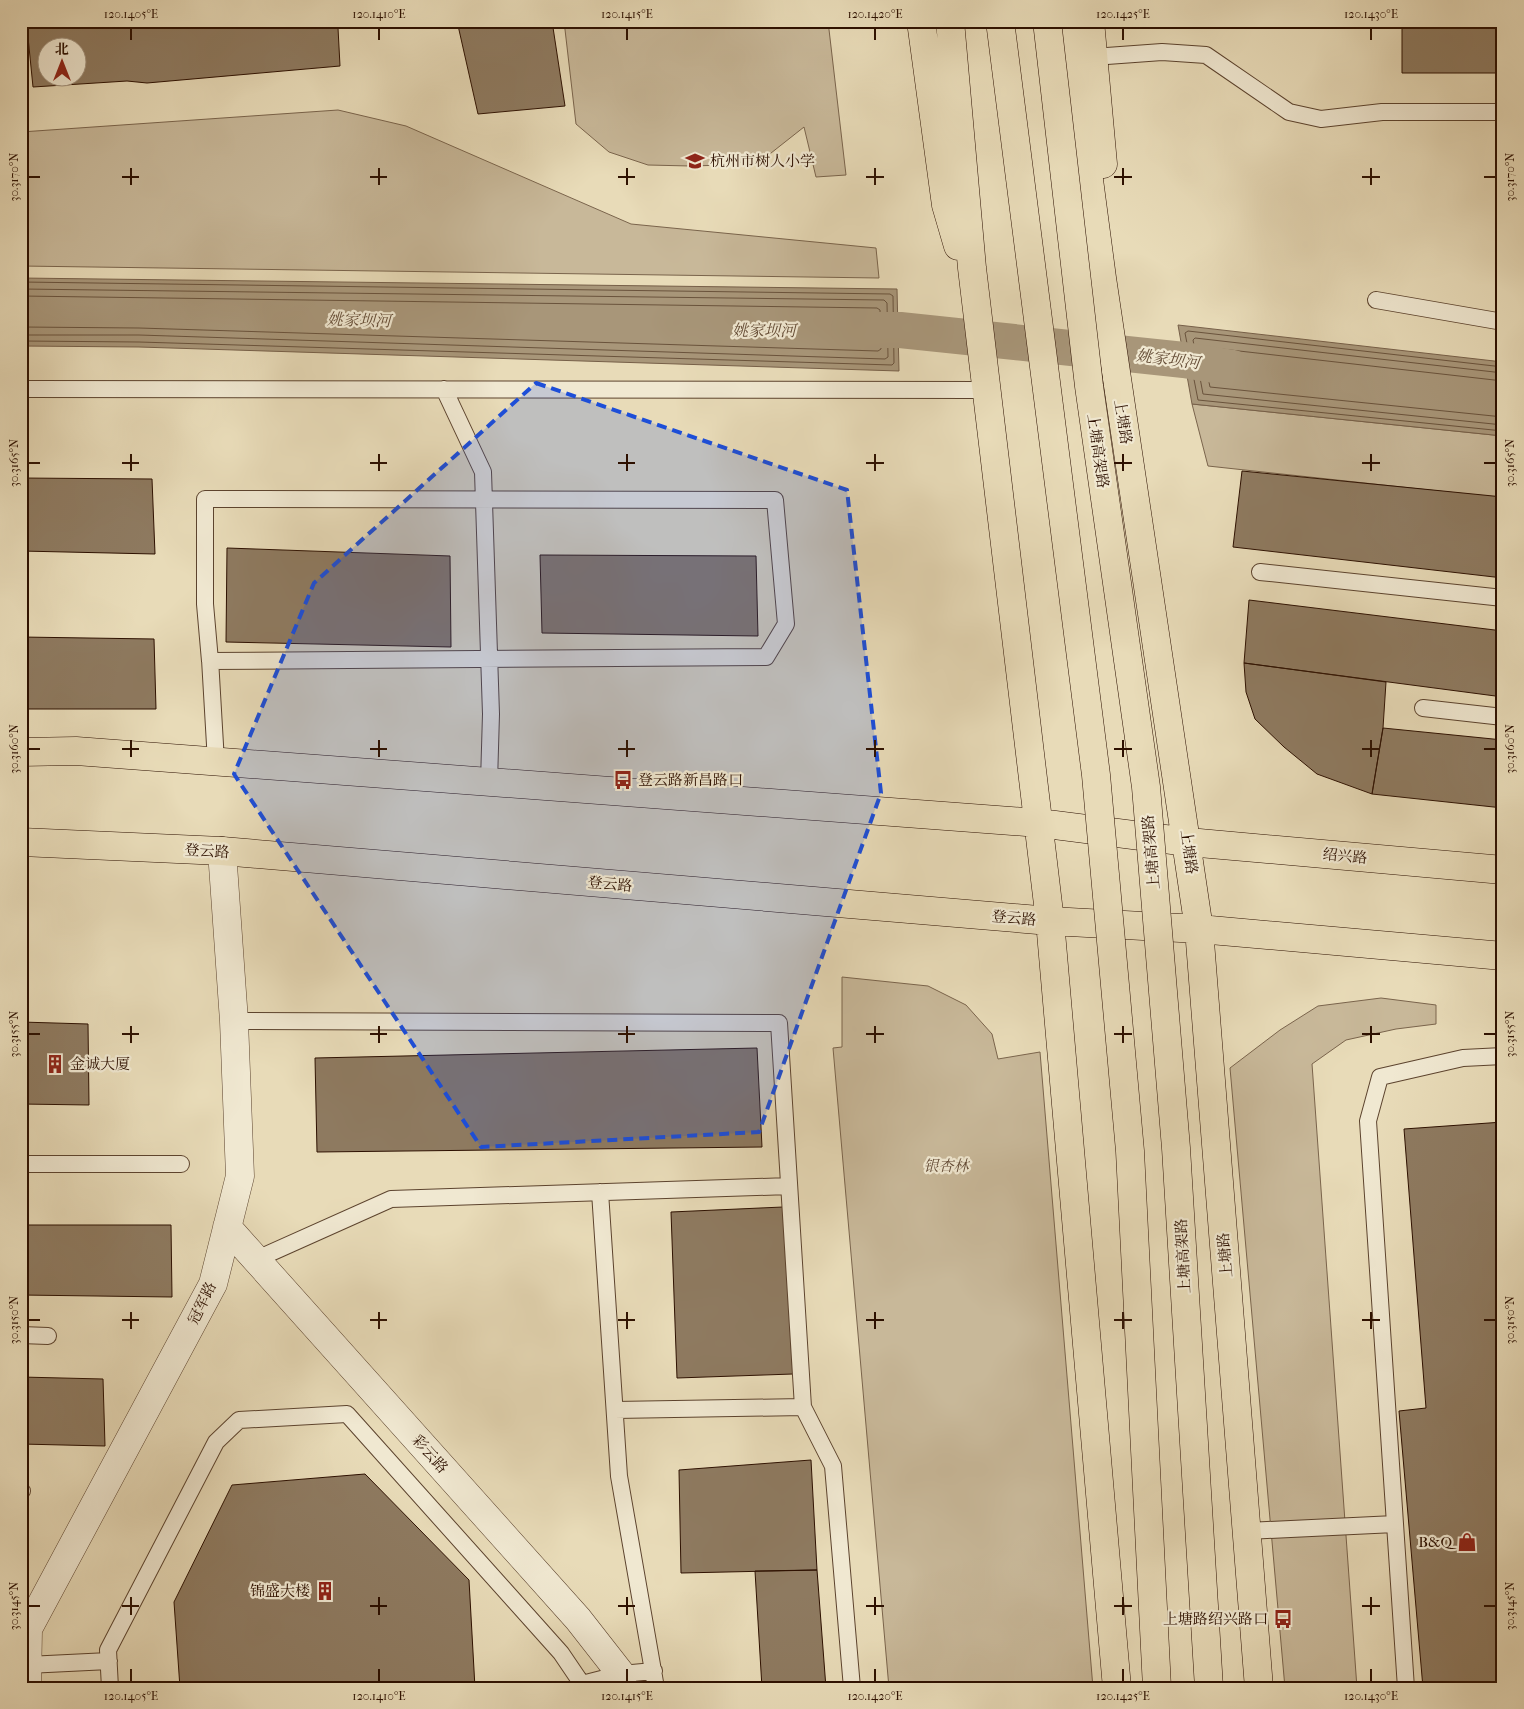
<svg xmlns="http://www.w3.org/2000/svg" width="1524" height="1709" viewBox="0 0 1524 1709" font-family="'IM FELL French Canon','Noto Serif SC',serif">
	<rect width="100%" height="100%" fill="#e8dbb8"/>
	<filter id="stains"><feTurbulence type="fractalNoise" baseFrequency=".004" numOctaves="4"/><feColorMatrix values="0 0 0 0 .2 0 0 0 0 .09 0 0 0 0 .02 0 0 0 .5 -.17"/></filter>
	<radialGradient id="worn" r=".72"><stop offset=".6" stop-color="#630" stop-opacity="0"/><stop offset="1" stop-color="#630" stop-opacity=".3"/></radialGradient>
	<path fill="#c8b899" stroke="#7a644c" d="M 564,21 L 828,21 L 846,175 L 816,177 L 804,127 L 766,157 L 727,165 L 690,166 L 648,165 L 609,152 L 576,124 Z
		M 338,110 L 406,126 L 631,224 L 876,248 L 879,278 L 21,266 L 21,132 Z
		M 1192,404 L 1503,436 L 1503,498 L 1208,466 Z
		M 842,977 L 928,986 L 966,1005 L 992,1034 L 998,1059 L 1040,1052 L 1093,1688 L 889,1688 L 833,1048 L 842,1047 Z
		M 1381,998 L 1436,1005 L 1436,1024 L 1396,1029 L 1346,1040 L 1312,1064 L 1357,1688 L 1285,1688 L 1230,1068 L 1280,1030 L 1318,1006 Z"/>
	<path fill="#a89679" stroke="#776049" d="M 21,278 L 897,289 L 899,371 L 139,347 L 21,346 Z
		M 1178,325 L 1503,362 L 1503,436 L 1192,404 Z"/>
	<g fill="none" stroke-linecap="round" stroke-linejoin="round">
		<path stroke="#6a533c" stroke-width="1" d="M 21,282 L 890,294 L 893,296 L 894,363 L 892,365 L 139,342 L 21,341
			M 21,289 L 884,300 L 887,303 L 888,357 L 885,359 L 139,335 L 21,335
			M 21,296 L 877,308 L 880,310 L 881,349 L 878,351 L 139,328 L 21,327
			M 1503,367 L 1188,331 L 1185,333 L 1198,400 L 1503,431
			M 1503,373 L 1195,338 L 1193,340 L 1203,394 L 1503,425
			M 1503,381 L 1204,347 L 1202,349 L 1210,387 L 1503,417"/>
		<path stroke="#a89679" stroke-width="36" d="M 849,330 L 900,330 L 1184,360 L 1233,368"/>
	</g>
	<path fill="#8e7a60" stroke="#2d1000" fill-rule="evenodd" d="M 71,21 L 439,21 L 338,28 L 340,66 L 147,83 L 127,81 L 33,87 L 27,27 ZM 48,48 L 78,48 L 78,78 L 48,78 Z
		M 457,21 L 552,21 L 565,106 L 478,114 Z
		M 1402,21 L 1503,21 L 1503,73 L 1402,73 Z
		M 1242,471 L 1503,497 L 1503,578 L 1233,547 Z
		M 21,478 L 152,479 L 155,554 L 21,551 Z
		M 227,548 L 450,556 L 451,647 L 226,642 Z
		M 540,555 L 756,556 L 758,636 L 542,633 Z
		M 1249,600 L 1503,631 L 1503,697 L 1244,663 Z
		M 21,637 L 154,639 L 156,709 L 21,709 Z
		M 1244,663 L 1386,682 L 1383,728 L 1372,794 L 1317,774 L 1284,747 L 1255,719 L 1246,692 Z
		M 1383,728 L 1503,740 L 1503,808 L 1372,794 Z
		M 21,1022 L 88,1024 L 89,1105 L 21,1104 Z
		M 757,1048 L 762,1147 L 317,1152 L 315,1058 Z
		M 1503,1122 L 1503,1688 L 1423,1688 L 1399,1411 L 1426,1408 L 1404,1129 Z
		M 783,1207 L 793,1374 L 677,1378 L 671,1212 Z
		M 21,1225 L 171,1225 L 172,1297 L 21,1295 Z
		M 21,1377 L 103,1379 L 105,1446 L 21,1444 Z
		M 811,1460 L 817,1570 L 681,1573 L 679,1470 Z
		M 365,1474 L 469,1580 L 475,1688 L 180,1688 L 174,1602 L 232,1485 Z
		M 21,1522 L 27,1522 L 27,1591 L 21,1591 Z
		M 817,1570 L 826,1688 L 762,1688 L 755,1571 Z"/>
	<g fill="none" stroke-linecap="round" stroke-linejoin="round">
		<g stroke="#5c432e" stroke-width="18">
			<path id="service" d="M 1093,57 L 1162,52 L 1206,55 L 1289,112 L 1321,119 L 1382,112 L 1503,112
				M 1376,300 L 1503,322
				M 21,389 L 987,390
				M 444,389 L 483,472 L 491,714 L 489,782
				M 205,499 L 775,500 L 786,624 L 766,657 L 210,661 L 205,604 Z
				M 1260,572 L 1503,598
				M 210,659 L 216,762
				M 1423,708 L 1503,717
				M 234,1021 L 779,1023 L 803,1407 L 833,1466 L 852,1688
				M 21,1164 L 181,1164
				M 600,1192 L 619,1476 L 656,1688
				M 257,1259 L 391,1199 L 789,1186
				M 21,1335 L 48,1336
				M 615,1410 L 803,1407
				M 21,1491 L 22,1491
				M 1247,1531 L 1395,1524
				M 27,1665 L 109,1661
				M 110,1688 L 108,1650 L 216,1442 L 239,1420 L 347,1414 L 561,1653 L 582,1684
				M 582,1688 L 582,1684 L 621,1674 L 654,1671
				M 1406,1688 L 1368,1121 L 1380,1077 L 1463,1058 L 1503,1056"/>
		</g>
		<g stroke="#5c432e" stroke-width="29">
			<path id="minor" d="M 227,1227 L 578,1619 L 621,1674 L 623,1688
				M 27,1688 L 28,1629 L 213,1284 L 240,1176 L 234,1021 L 222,851"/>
		</g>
		<g stroke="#2d1000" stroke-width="29">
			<path id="primary" d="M 921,21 L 946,205 L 958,246
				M 950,21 L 972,268 L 1050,921 L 1117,1688
				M 1068,21 L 1102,278 L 1199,929 L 1259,1688
				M 1090,21 L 1103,164
				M 21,752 L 76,751 L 1039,823 L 1188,842 L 1503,870
				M 21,842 L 222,851 L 1050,921 L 1199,929 L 1503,956"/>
		</g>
		<use href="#service" stroke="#f0e8d1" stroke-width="16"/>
		<use href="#minor" stroke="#f0e8d1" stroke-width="28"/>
		<use href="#primary" stroke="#e8dbb8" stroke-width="28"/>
		<g stroke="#2d1000" stroke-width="29" stroke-linecap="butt">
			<path id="trunk-bridge" d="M 1000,21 L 1096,775 L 1130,1151 L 1157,1688
				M 1047,21 L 1089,386 L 1146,787 L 1176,1148 L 1209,1688"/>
		</g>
		<use href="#trunk-bridge" stroke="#e8dbb8" stroke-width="28"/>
	</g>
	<path fill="#1d4ed8" fill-opacity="0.2" stroke="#1d4ed8" stroke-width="4" stroke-dasharray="10 6" stroke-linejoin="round" d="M 536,383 L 847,490 L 881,793 L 759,1132 L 481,1147 L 234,774 L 314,583 Z"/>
	<path fill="none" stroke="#2d1000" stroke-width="2" d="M 131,28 L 131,40M 379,28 L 379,40M 627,28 L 627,40M 875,28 L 875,40M 1123,28 L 1123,40M 1371,28 L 1371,40M 131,168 L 131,185M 379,168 L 379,185M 627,168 L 627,185M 875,168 L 875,185M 1123,168 L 1123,185M 1371,168 L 1371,185M 28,177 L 40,177M 122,177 L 139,177M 370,177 L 387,177M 618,177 L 635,177M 866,177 L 884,177M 1114,177 L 1132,177M 1362,177 L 1380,177M 1484,177 L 1496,177M 131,454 L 131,471M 379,454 L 379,471M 627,454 L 627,471M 875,454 L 875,471M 1123,454 L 1123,471M 1371,454 L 1371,471M 28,463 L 40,463M 122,463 L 139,463M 370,463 L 387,463M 618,463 L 635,463M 866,463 L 884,463M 1114,463 L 1132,463M 1362,463 L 1380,463M 1484,463 L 1496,463M 131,740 L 131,757M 379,740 L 379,757M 627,740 L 627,757M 875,740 L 875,757M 1123,740 L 1123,757M 1371,740 L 1371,757M 28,749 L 40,749M 122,749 L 139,749M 370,749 L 387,749M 618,749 L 635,749M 866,749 L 884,749M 1114,749 L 1132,749M 1362,749 L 1380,749M 1484,749 L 1496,749M 131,1026 L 131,1043M 379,1026 L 379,1043M 627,1026 L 627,1043M 875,1026 L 875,1043M 1123,1026 L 1123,1043M 1371,1026 L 1371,1043M 28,1034 L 40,1034M 122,1034 L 139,1034M 370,1034 L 387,1034M 618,1034 L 635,1034M 866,1034 L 884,1034M 1114,1034 L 1132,1034M 1362,1034 L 1380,1034M 1484,1034 L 1496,1034M 131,1312 L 131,1329M 379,1312 L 379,1329M 627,1312 L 627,1329M 875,1312 L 875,1329M 1123,1312 L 1123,1329M 1371,1312 L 1371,1329M 28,1320 L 40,1320M 122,1320 L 139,1320M 370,1320 L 387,1320M 618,1320 L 635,1320M 866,1320 L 884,1320M 1114,1320 L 1132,1320M 1362,1320 L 1380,1320M 1484,1320 L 1496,1320M 131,1597 L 131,1615M 379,1597 L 379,1615M 627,1597 L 627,1615M 875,1597 L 875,1615M 1123,1597 L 1123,1615M 1371,1597 L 1371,1615M 28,1606 L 40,1606M 122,1606 L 139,1606M 370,1606 L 387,1606M 618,1606 L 635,1606M 866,1606 L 884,1606M 1114,1606 L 1132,1606M 1362,1606 L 1380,1606M 1484,1606 L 1496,1606M 131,1669 L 131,1682M 379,1669 L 379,1682M 627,1669 L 627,1682M 875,1669 L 875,1682M 1123,1669 L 1123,1682M 1371,1669 L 1371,1682"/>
	<defs>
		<g id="school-bare" transform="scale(1.5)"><path d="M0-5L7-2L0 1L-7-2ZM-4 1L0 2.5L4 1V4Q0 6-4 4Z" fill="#8f2418" stroke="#f0e8d1" stroke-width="2.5" paint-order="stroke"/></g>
		<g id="bus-bare" transform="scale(1.5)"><path d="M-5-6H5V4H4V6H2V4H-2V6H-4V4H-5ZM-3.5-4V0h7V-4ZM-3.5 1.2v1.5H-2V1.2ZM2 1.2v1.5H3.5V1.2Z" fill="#8f2418" stroke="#f0e8d1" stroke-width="2.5" paint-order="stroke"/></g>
		<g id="building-bare" transform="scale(1.5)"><path d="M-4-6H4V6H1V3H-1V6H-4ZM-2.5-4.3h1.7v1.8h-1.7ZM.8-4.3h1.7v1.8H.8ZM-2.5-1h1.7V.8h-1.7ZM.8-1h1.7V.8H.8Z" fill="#8f2418" stroke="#f0e8d1" stroke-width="2.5" paint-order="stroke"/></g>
		<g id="shop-bare" transform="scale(1.5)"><path d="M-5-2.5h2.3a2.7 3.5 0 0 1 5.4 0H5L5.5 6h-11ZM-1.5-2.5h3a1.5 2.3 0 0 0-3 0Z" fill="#8f2418" stroke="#f0e8d1" stroke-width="2.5" paint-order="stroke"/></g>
	</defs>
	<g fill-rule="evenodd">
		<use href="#school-bare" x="695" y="161"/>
		<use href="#bus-bare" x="623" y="780"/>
		<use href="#building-bare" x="55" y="1064"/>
		<use href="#shop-bare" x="1467" y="1542"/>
		<use href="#building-bare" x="325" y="1591"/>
		<use href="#bus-bare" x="1283" y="1619"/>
	</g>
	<g text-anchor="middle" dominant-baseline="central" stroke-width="4.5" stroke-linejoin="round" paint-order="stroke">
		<g font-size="15" fill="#2d1000" stroke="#f0e8d1" text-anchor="start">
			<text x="710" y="161">杭州市树人小学</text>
			<text x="638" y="780">登云路新昌路口</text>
			<text x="70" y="1064">金诚大厦</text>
			<text x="1452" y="1542" text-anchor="end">B&amp;Q</text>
			<text x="310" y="1591" text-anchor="end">锦盛大楼</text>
			<text x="1268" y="1619" text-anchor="end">上塘路绍兴路口</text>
		</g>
		<g font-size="15" fill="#2d1000" stroke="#f0e8d1">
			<text transform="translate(1123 422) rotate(81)">上塘路</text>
			<text transform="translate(1098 451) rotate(82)">上塘高架路</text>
			<text transform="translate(207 851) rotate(3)">登云路</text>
			<text transform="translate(1151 852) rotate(-95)">上塘高架路</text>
			<text transform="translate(1189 852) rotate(82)">上塘路</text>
			<text transform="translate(1345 856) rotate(5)">绍兴路</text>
			<text transform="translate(610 884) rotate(5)">登云路</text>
			<text transform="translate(1014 918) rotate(5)">登云路</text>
			<text transform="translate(1225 1255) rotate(-95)">上塘路</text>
			<text transform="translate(1183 1256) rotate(-93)">上塘高架路</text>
			<text transform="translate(202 1303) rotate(-64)">冠军路</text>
			<text transform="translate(430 1454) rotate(48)">彩云路</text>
		</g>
		<g font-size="15" font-style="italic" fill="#634b36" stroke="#f0e8d1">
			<text x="946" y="1166">银杏林</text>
		</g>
		<g font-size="16" font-style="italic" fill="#644c36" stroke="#f0e8d1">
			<text transform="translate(359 320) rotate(2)">姚家坝河</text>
			<text x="764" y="330">姚家坝河</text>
			<text transform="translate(1168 359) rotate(7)">姚家坝河</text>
		</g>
	</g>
	<rect width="1524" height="1709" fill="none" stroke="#e8dbb8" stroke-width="55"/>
	<g transform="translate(62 62)"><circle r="24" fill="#f0e8d1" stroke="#a2927d"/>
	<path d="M0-4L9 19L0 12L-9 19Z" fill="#8f2418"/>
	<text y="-8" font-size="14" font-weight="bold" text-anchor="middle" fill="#2d1000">北</text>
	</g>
	<rect x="28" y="28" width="1468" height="1654" fill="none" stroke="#2d1000" stroke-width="2"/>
	<g font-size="12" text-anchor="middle" fill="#2d1000">
		<text x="131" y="18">120.1405°E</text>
		<text x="379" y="18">120.1410°E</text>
		<text x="627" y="18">120.1415°E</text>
		<text x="875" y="18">120.1420°E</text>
		<text x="1123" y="18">120.1425°E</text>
		<text x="1371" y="18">120.1430°E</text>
		<text transform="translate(14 177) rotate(-90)" y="4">30.3170°N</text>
		<text transform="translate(1510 177) rotate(-90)" y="4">30.3170°N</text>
		<text transform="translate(14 463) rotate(-90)" y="4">30.3165°N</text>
		<text transform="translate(1510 463) rotate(-90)" y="4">30.3165°N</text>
		<text transform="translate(14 749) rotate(-90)" y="4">30.3160°N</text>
		<text transform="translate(1510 749) rotate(-90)" y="4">30.3160°N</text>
		<text transform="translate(14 1034) rotate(-90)" y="4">30.3155°N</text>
		<text transform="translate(1510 1034) rotate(-90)" y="4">30.3155°N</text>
		<text transform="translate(14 1320) rotate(-90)" y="4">30.3150°N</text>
		<text transform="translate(1510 1320) rotate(-90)" y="4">30.3150°N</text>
		<text transform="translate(14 1606) rotate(-90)" y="4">30.3145°N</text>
		<text transform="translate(1510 1606) rotate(-90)" y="4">30.3145°N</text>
		<text x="131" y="1700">120.1405°E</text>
		<text x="379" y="1700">120.1410°E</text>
		<text x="627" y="1700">120.1415°E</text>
		<text x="875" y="1700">120.1420°E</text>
		<text x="1123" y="1700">120.1425°E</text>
		<text x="1371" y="1700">120.1430°E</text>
	</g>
	<rect width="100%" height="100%" filter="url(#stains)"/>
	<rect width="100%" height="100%" fill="url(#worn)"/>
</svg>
